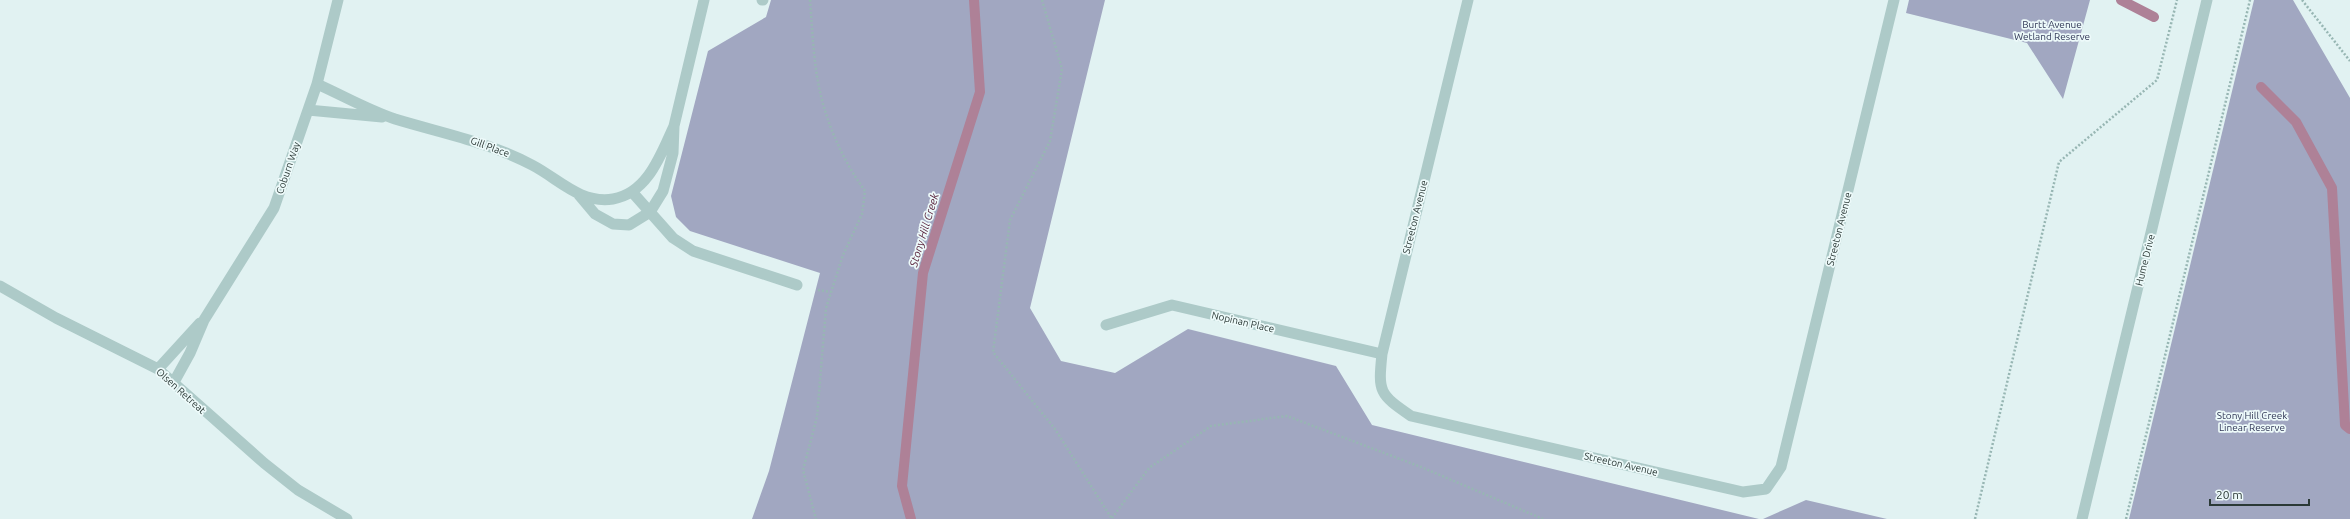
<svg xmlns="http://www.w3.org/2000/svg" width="2350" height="519" viewBox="0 0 2350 519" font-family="Ubuntu,sans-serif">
	<rect width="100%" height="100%" fill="#e1f2f2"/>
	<path fill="#a1a7c1" d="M 771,0 L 1105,0 L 1030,308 L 1061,361 L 1115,373 L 1188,329 L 1336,366 L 1372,425 L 1759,519 L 752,519 L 769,471 L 820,273 L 690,231 L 676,217 L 671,196 L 708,51 L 766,17 Z
		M 1909,0 L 2090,0 L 2063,99 L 2027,43 L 1906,13 Z
		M 2254,0 L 2293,0 L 2350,98 L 2350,519 L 2129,519 Z
		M 1806,500 L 1887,519 L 1763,519 Z"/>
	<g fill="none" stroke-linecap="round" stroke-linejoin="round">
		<path stroke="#ae8197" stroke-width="10" d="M 2121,0 L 2154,17
			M 2261,87 L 2296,122 L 2332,188 L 2345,425 L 2350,429
			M 911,519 L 902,486 L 923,273 L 980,92 L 974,0"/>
		<path stroke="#97b6b3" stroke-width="2.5" stroke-dasharray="2 2" stroke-linecap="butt" d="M 810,0 C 812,25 813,51 817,76 C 823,116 841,158 865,191 L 862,214 L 843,255 L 826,308 L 817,417 L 803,470 L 816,519
			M 1042,0 L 1062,69 L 1050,141 L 1010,220 L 993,352 L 1055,429 L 1112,519
			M 2302,0 L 2350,61
			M 818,290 L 831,292
			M 1112,518 L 1149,468 L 1211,426 L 1287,416 L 1421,467 L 1543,519
			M 1975,519 L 2059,162 L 2157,80 L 2177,0
			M 2126,519 L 2250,0"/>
		<path stroke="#adcac8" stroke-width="11" d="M 633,193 L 673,238 L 693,251 L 797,285"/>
		<path stroke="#adcac8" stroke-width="11" d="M 762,0 L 763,0
			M 1468,0 L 1382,354 C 1378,392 1379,394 1411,416 L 1743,492 L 1766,489 L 1781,467 L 1894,0
			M 317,84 C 342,95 368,110 395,119 C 441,133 489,142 532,165 C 559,179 580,204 613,199 C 648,193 661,154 674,126
			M 308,110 L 382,117
			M 579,195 L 595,214 L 613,224 L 629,225 L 650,212 L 663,191 L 673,153 L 674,126 L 704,0
			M 0,286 L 56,318 L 158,369 L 264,463 L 298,490 L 347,519
			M 1106,325 L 1172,305 L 1382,354
			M 158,369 L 200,323
			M 174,382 L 190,353 L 204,320 L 274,208 L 317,84 L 338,0"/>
		<path stroke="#adcac8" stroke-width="11" d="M 2082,519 L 2207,0"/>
	</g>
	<g text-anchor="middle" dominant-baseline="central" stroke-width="3.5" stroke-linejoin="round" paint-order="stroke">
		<g font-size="10" fill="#303656" stroke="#edfafa">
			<text x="2052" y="24">Burtt Avenue<tspan x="2052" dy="12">Wetland Reserve</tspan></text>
			<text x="2252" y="415">Stony Hill Creek<tspan x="2252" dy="12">Linear Reserve</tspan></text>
		</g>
		<g font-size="10" fill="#2b3936" stroke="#edfafa">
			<text transform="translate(490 147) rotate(20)">Gill Place</text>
			<text transform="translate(288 168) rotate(-71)">Coburn Way</text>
			<text transform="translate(1415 217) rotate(-76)">Streeton Avenue</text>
			<text transform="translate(1839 229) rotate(-76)">Streeton Avenue</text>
			<text transform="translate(2145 260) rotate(-76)">Hume Drive</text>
			<text transform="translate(1243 322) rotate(13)">Nopinan Place</text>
			<text transform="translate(181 391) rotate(42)">Olsen Retreat</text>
			<text transform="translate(1621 464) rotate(13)">Streeton Avenue</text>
		</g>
		<g font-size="11" font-style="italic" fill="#59223b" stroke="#edfafa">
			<text transform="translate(924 230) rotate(-73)">Stony Hill Creek</text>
		</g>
	</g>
	<path d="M2210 499v6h99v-6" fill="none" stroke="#2b3936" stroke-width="2"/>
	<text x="2216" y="499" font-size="12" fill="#2b3936" stroke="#edfafa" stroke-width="3" paint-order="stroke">20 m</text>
</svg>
